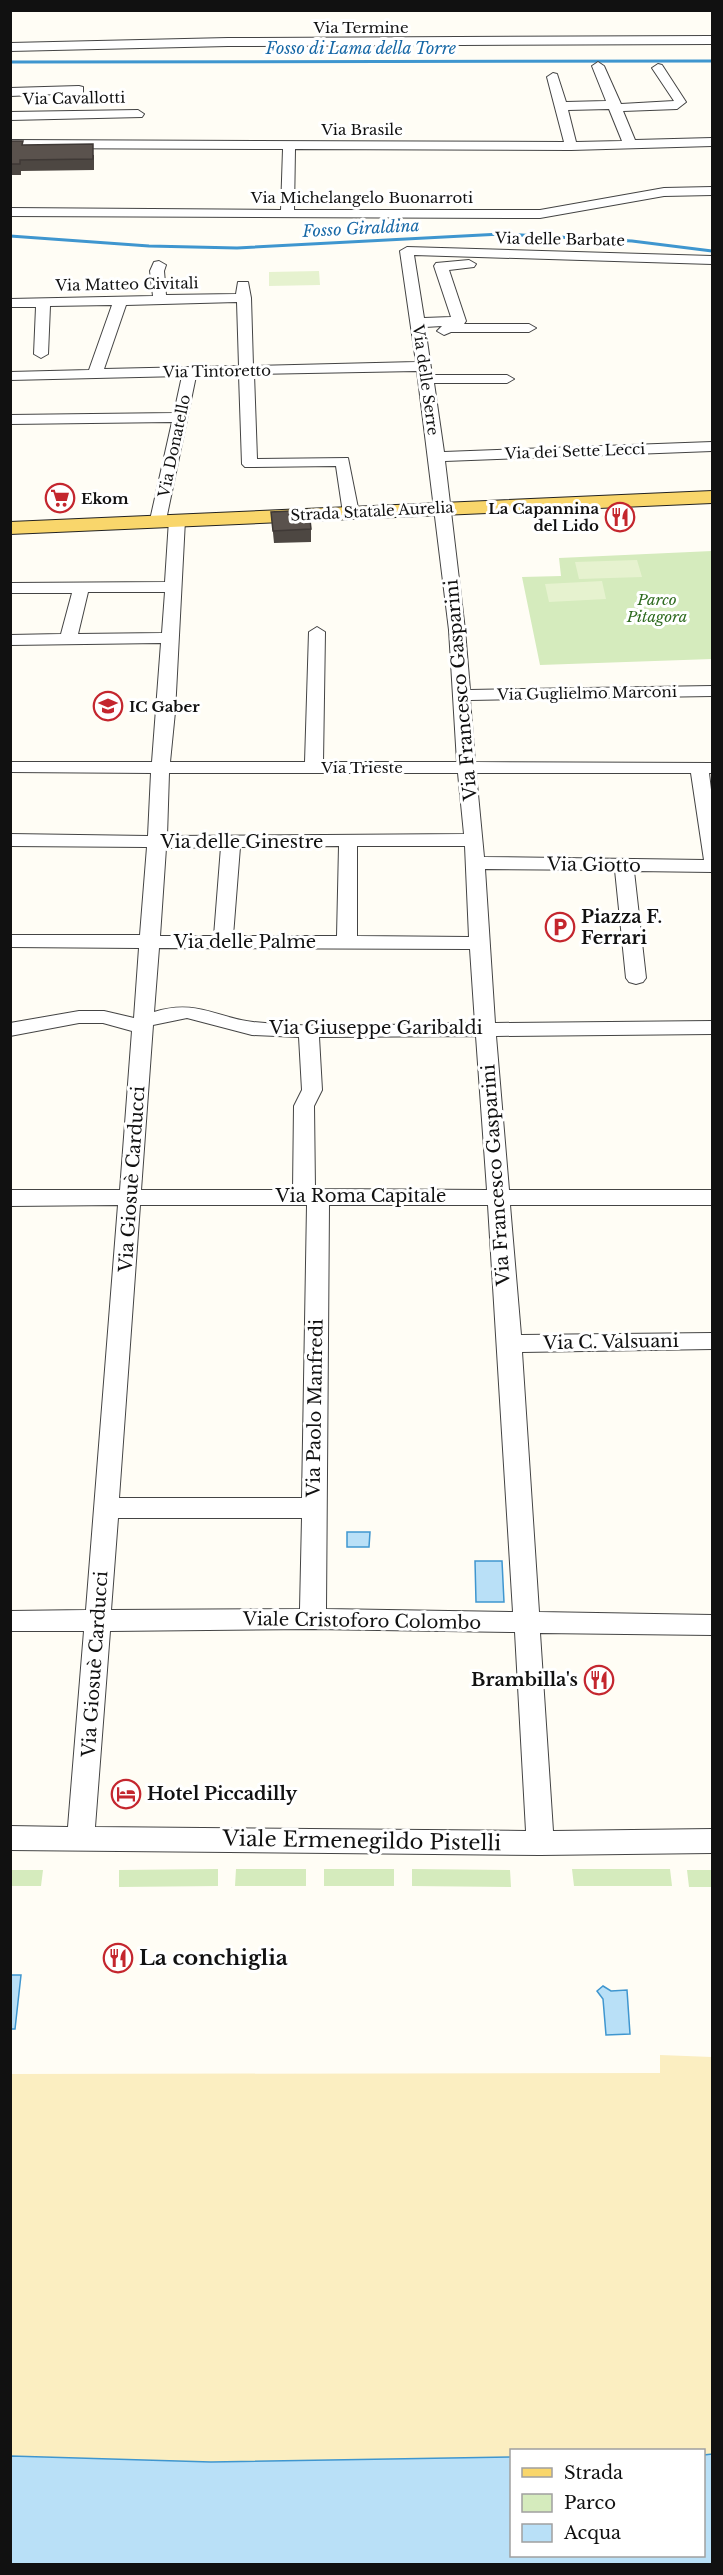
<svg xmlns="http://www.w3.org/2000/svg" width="723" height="2575" viewBox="0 0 723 2575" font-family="'Libre Baskerville',serif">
	<rect width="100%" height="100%" fill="#fffdf5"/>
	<path fill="#d5ebbd" d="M 712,551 L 712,659 L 540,665 L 522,577 L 561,576 L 559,558 Z
		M 218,1869 L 218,1886 L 119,1887 L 119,1870 Z
		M 236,1869 L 306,1869 L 306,1886 L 235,1886 Z
		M 324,1869 L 394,1869 L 394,1886 L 324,1886 Z
		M 412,1869 L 510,1870 L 511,1887 L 412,1886 Z
		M 572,1869 L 670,1869 L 672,1886 L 574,1886 Z
		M 10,1870 L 43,1870 L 41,1886 L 11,1886 Z
		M 687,1870 L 712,1870 L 712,1887 L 689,1887 Z"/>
	<path fill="#fbeec1" d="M 660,2055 L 712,2057 L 712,2454 L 704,2455 L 704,2450 L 512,2450 L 511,2457 L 211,2462 L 11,2456 L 11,2074 L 660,2073 Z"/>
	<path fill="#e6f2cf" d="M 319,271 L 320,285 L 269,286 L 269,272 Z
		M 637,560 L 642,577 L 579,579 L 575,562 Z
		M 602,581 L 606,599 L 549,602 L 545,584 Z"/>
	<path fill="#b9e0f7" stroke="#3f96cf" stroke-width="1.5" d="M 347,1532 L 370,1532 L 369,1547 L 347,1547 Z
		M 475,1561 L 502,1561 L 504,1602 L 476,1602 Z
		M 11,1975 L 21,1975 L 15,2029 L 11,2029 Z
		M 603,1986 L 611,1991 L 627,1990 L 630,2034 L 606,2035 L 603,1999 L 597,1991 Z
		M 712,2454 L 712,2564 L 11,2564 L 11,2456 L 211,2462 L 511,2457 L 512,2556 L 704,2556 L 704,2455 Z"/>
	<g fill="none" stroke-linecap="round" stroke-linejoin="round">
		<path stroke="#3f96cf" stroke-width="3" d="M 10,62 L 712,61
			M 10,236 L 149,246 L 237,248 L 501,234 L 632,241 L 712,251"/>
		<g stroke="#444" stroke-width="2">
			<path id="minor" d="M 712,36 L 712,44 L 228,46 L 10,51 L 10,43 L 228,38 Z
				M 598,62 L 604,66 L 621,104 L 674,101 L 652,68 L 658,64 L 662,65 L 686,102 L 677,109 L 623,111 L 635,140 L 712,138 L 712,146 L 571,150 L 295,149 L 294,210 L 540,210 L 664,188 L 712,187 L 712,195 L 664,196 L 540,218 L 10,216 L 10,208 L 281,210 L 283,149 L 10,148 L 10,140 L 564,142 L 547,77 L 553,73 L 557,74 L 566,102 L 606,101 L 592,66 ZM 609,109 L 622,141 L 576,142 L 568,110 Z
				M 79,86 L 83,87 L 83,93 L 10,96 L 10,88 Z
				M 138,110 L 144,114 L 142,117 L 10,120 L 10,112 Z
				M 407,247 L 712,256 L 712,264 L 414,255 L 424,318 L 451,317 L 434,266 L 436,263 L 469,260 L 476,264 L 474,267 L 449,270 L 466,321 L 464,324 L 529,324 L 536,328 L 529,332 L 451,332 L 444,335 L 437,331 L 442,326 L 425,327 L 432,375 L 507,375 L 514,379 L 507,383 L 434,383 L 444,452 L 712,442 L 712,451 L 445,461 L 465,630 L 470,690 L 712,686 L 712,696 L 470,700 L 475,762 L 712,763 L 712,773 L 709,773 L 712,798 L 712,872 L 634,871 L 646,978 L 643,982 L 636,984 L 629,982 L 626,978 L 615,870 L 485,869 L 495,1023 L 712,1021 L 712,1034 L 496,1036 L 509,1190 L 712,1190 L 712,1205 L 510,1205 L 521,1335 L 712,1333 L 712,1349 L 522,1352 L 539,1612 L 712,1615 L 712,1635 L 540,1633 L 553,1831 L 712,1829 L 712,1853 L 540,1855 L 10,1850 L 10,1826 L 68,1827 L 84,1631 L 10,1631 L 10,1611 L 86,1610 L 118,1205 L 10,1206 L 10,1190 L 120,1190 L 132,1031 L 103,1023 L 79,1023 L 10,1036 L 10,1023 L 79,1011 L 104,1011 L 134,1018 L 139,948 L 10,947 L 10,935 L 140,935 L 147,847 L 10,846 L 10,834 L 148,836 L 151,773 L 10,772 L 10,762 L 152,762 L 161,643 L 10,645 L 10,635 L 61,634 L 72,593 L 10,593 L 10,583 L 165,582 L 169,520 L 177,515 L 183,517 L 185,520 L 175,712 L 170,762 L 305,762 L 309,632 L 317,627 L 325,632 L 323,762 L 457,762 L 449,630 L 417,371 L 254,374 L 257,459 L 348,458 L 359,513 L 351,518 L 343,513 L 336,466 L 245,467 L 242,464 L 239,375 L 196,376 L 166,520 L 158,525 L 150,520 L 172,422 L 10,424 L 10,415 L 174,413 L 182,376 L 10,380 L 10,372 L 89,370 L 112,305 L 50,306 L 48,354 L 41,358 L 34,354 L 36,307 L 10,307 L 10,299 L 153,296 L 150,271 L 154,262 L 159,261 L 166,265 L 164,271 L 166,295 L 236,294 L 238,282 L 248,282 L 251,298 L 253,366 L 416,362 L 400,251 ZM 237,302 L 239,366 L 104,369 L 126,305 ZM 88,592 L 165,592 L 162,633 L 78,634 ZM 169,773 L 458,773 L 464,834 L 167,836 ZM 476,773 L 691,773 L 704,860 L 484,857 ZM 339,846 L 337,936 L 233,936 L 240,847 ZM 357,846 L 465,846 L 469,937 L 357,936 ZM 221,847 L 214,936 L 160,936 L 166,848 ZM 159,948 L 470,949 L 475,1023 C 404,1023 324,1030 253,1022 C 214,1017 196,999 154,1012 ZM 187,1018 L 252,1035 L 299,1037 L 302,1090 L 294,1106 L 293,1190 L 141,1190 L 153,1025 ZM 476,1036 L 487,1190 L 315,1189 L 314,1106 L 322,1090 L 319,1037 ZM 140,1205 L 307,1205 L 302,1498 L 119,1498 ZM 329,1205 L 488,1205 L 513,1612 L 326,1609 ZM 118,1518 L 302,1518 L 300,1609 L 111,1610 ZM 313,1629 L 515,1632 L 526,1831 L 95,1827 L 110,1631 Z"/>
		</g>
		<g stroke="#222" stroke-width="2">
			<path id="major" d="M 712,491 L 712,503 L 10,534 L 10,522 Z"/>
		</g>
		<use href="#minor" fill="#fff" fill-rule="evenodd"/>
		<use href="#major" fill="#f9d66b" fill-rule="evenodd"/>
	</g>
	<path fill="#4d4742" d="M 10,141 L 23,145 L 94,155 L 94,170 L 21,171 L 21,175 L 10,175 Z
		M 271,512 L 311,529 L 311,542 L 274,543 Z"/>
	<path fill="#5a524d" stroke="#3f3936" stroke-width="1.5" d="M 10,141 L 23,141 L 22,145 L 93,144 L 93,159 L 20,160 L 20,164 L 10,164 Z
		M 309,510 L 311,529 L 273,531 L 271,512 Z"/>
	<defs>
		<g id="supermarket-ring" transform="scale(1.5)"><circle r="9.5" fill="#fff" stroke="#c4262e" stroke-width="1.5"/><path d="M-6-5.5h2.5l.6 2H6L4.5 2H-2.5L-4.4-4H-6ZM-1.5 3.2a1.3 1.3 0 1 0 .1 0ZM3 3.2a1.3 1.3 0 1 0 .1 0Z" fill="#c4262e"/></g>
		<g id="restaurant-ring" transform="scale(1.5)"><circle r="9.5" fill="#fff" stroke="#c4262e" stroke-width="1.5"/><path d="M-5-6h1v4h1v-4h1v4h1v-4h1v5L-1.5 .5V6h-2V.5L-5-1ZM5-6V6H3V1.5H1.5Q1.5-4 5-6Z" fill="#c4262e"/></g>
		<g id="school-ring" transform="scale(1.5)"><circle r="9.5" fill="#fff" stroke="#c4262e" stroke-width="1.5"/><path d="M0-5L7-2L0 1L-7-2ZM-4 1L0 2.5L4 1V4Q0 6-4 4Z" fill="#c4262e"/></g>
		<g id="parking-ring" transform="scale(1.5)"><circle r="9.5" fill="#fff" stroke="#c4262e" stroke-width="1.5"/><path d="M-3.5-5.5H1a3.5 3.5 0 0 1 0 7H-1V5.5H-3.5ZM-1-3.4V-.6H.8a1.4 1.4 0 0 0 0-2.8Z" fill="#c4262e"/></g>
		<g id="hotel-ring" transform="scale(1.5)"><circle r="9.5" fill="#fff" stroke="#c4262e" stroke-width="1.5"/><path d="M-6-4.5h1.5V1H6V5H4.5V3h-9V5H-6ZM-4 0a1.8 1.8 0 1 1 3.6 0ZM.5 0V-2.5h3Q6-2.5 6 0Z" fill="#c4262e"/></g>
	</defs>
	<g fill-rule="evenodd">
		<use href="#supermarket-ring" x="60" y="498"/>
		<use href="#restaurant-ring" x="620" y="517"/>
		<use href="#school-ring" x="108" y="706"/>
		<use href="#parking-ring" x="560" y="927"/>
		<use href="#restaurant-ring" x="599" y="1680"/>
		<use href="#hotel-ring" x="126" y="1794"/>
		<use href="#restaurant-ring" x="118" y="1958"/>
	</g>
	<g text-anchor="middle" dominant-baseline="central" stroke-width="6" stroke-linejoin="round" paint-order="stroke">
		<g font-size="15" fill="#111" stroke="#fff">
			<text x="361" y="27">Via Termine</text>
			<text transform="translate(74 98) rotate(-1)">Via Cavallotti</text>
			<text x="362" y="129">Via Brasile</text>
			<text x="362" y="197">Via Michelangelo Buonarroti</text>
			<text transform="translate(560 239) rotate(1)">Via delle Barbate</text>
			<text transform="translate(127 284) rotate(-1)">Via Matteo Civitali</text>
			<text transform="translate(217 371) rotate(-1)">Via Tintoretto</text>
			<text transform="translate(426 380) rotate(82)">Via delle Serre</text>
			<text transform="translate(174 446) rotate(-78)">Via Donatello</text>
			<text transform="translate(575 451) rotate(-2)">Via dei Sette Lecci</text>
			<text transform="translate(372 511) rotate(-3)">Strada Statale Aurelia</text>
			<text transform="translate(587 693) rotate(-1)">Via Guglielmo Marconi</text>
			<text x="362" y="767">Via Trieste</text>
		</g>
		<g font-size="15" font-weight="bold" fill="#111" stroke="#fff" text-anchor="start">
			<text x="81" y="498">Ekom</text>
			<text x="599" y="508" text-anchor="end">La Capannina<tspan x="599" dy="17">del Lido</tspan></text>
			<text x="129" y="706">IC Gaber</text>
		</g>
		<g font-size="15" font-style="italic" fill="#2f6b1f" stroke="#fff">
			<text x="657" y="599">Parco<tspan x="657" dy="17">Pitagora</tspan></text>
		</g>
		<g font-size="16" font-style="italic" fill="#1768a6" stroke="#fff">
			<text x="361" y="48">Fosso di Lama della Torre</text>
			<text transform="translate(361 228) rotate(-3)">Fosso Giraldina</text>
		</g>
		<g font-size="18" fill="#111" stroke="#fff">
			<text transform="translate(461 690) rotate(-95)">Via Francesco Gasparini</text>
			<text x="242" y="842">Via delle Ginestre</text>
			<text transform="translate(594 865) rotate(1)">Via Giotto</text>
			<text x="245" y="942">Via delle Palme</text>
			<text x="376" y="1028">Via Giuseppe Garibaldi</text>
			<text transform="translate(496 1175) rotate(-94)">Via Francesco Gasparini</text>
			<text transform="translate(132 1179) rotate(-86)">Via Giosuè Carducci</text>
			<text x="361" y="1196">Via Roma Capitale</text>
			<text transform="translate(611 1342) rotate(-1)">Via C. Valsuani</text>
			<text transform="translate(315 1408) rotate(-89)">Via Paolo Manfredi</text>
			<text transform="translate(362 1621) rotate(1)">Viale Cristoforo Colombo</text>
			<text transform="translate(95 1664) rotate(-86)">Via Giosuè Carducci</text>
		</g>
		<g font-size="18" font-weight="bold" fill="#111" stroke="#fff" text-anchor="start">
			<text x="581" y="917">Piazza F.<tspan x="581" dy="21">Ferrari</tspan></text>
			<text x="578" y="1680" text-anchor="end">Brambilla's</text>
			<text x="147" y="1794">Hotel Piccadilly</text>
		</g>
		<g font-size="21" fill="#111" stroke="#fff">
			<text transform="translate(362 1841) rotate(1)">Viale Ermenegildo Pistelli</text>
		</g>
		<g font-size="21" font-weight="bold" fill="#111" stroke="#fff" text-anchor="start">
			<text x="139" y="1958">La conchiglia</text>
		</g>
	</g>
	<rect width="723" height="2575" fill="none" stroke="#111111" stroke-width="24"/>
	<rect x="510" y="2449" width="195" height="108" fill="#ffffff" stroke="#a0a0a0" stroke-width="1.5"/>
	<rect x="522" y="2468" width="30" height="9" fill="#f9d66b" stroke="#a0a0a0" stroke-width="1.5"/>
	<text x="564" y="2479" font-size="18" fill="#111111">Strada</text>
	<rect x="522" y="2494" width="30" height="18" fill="#d5ebbd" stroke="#a0a0a0" stroke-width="1.5"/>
	<text x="564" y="2509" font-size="18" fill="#111111">Parco</text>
	<rect x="522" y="2524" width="30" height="18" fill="#b9e0f7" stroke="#a0a0a0" stroke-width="1.5"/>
	<text x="564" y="2539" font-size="18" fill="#111111">Acqua</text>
</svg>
